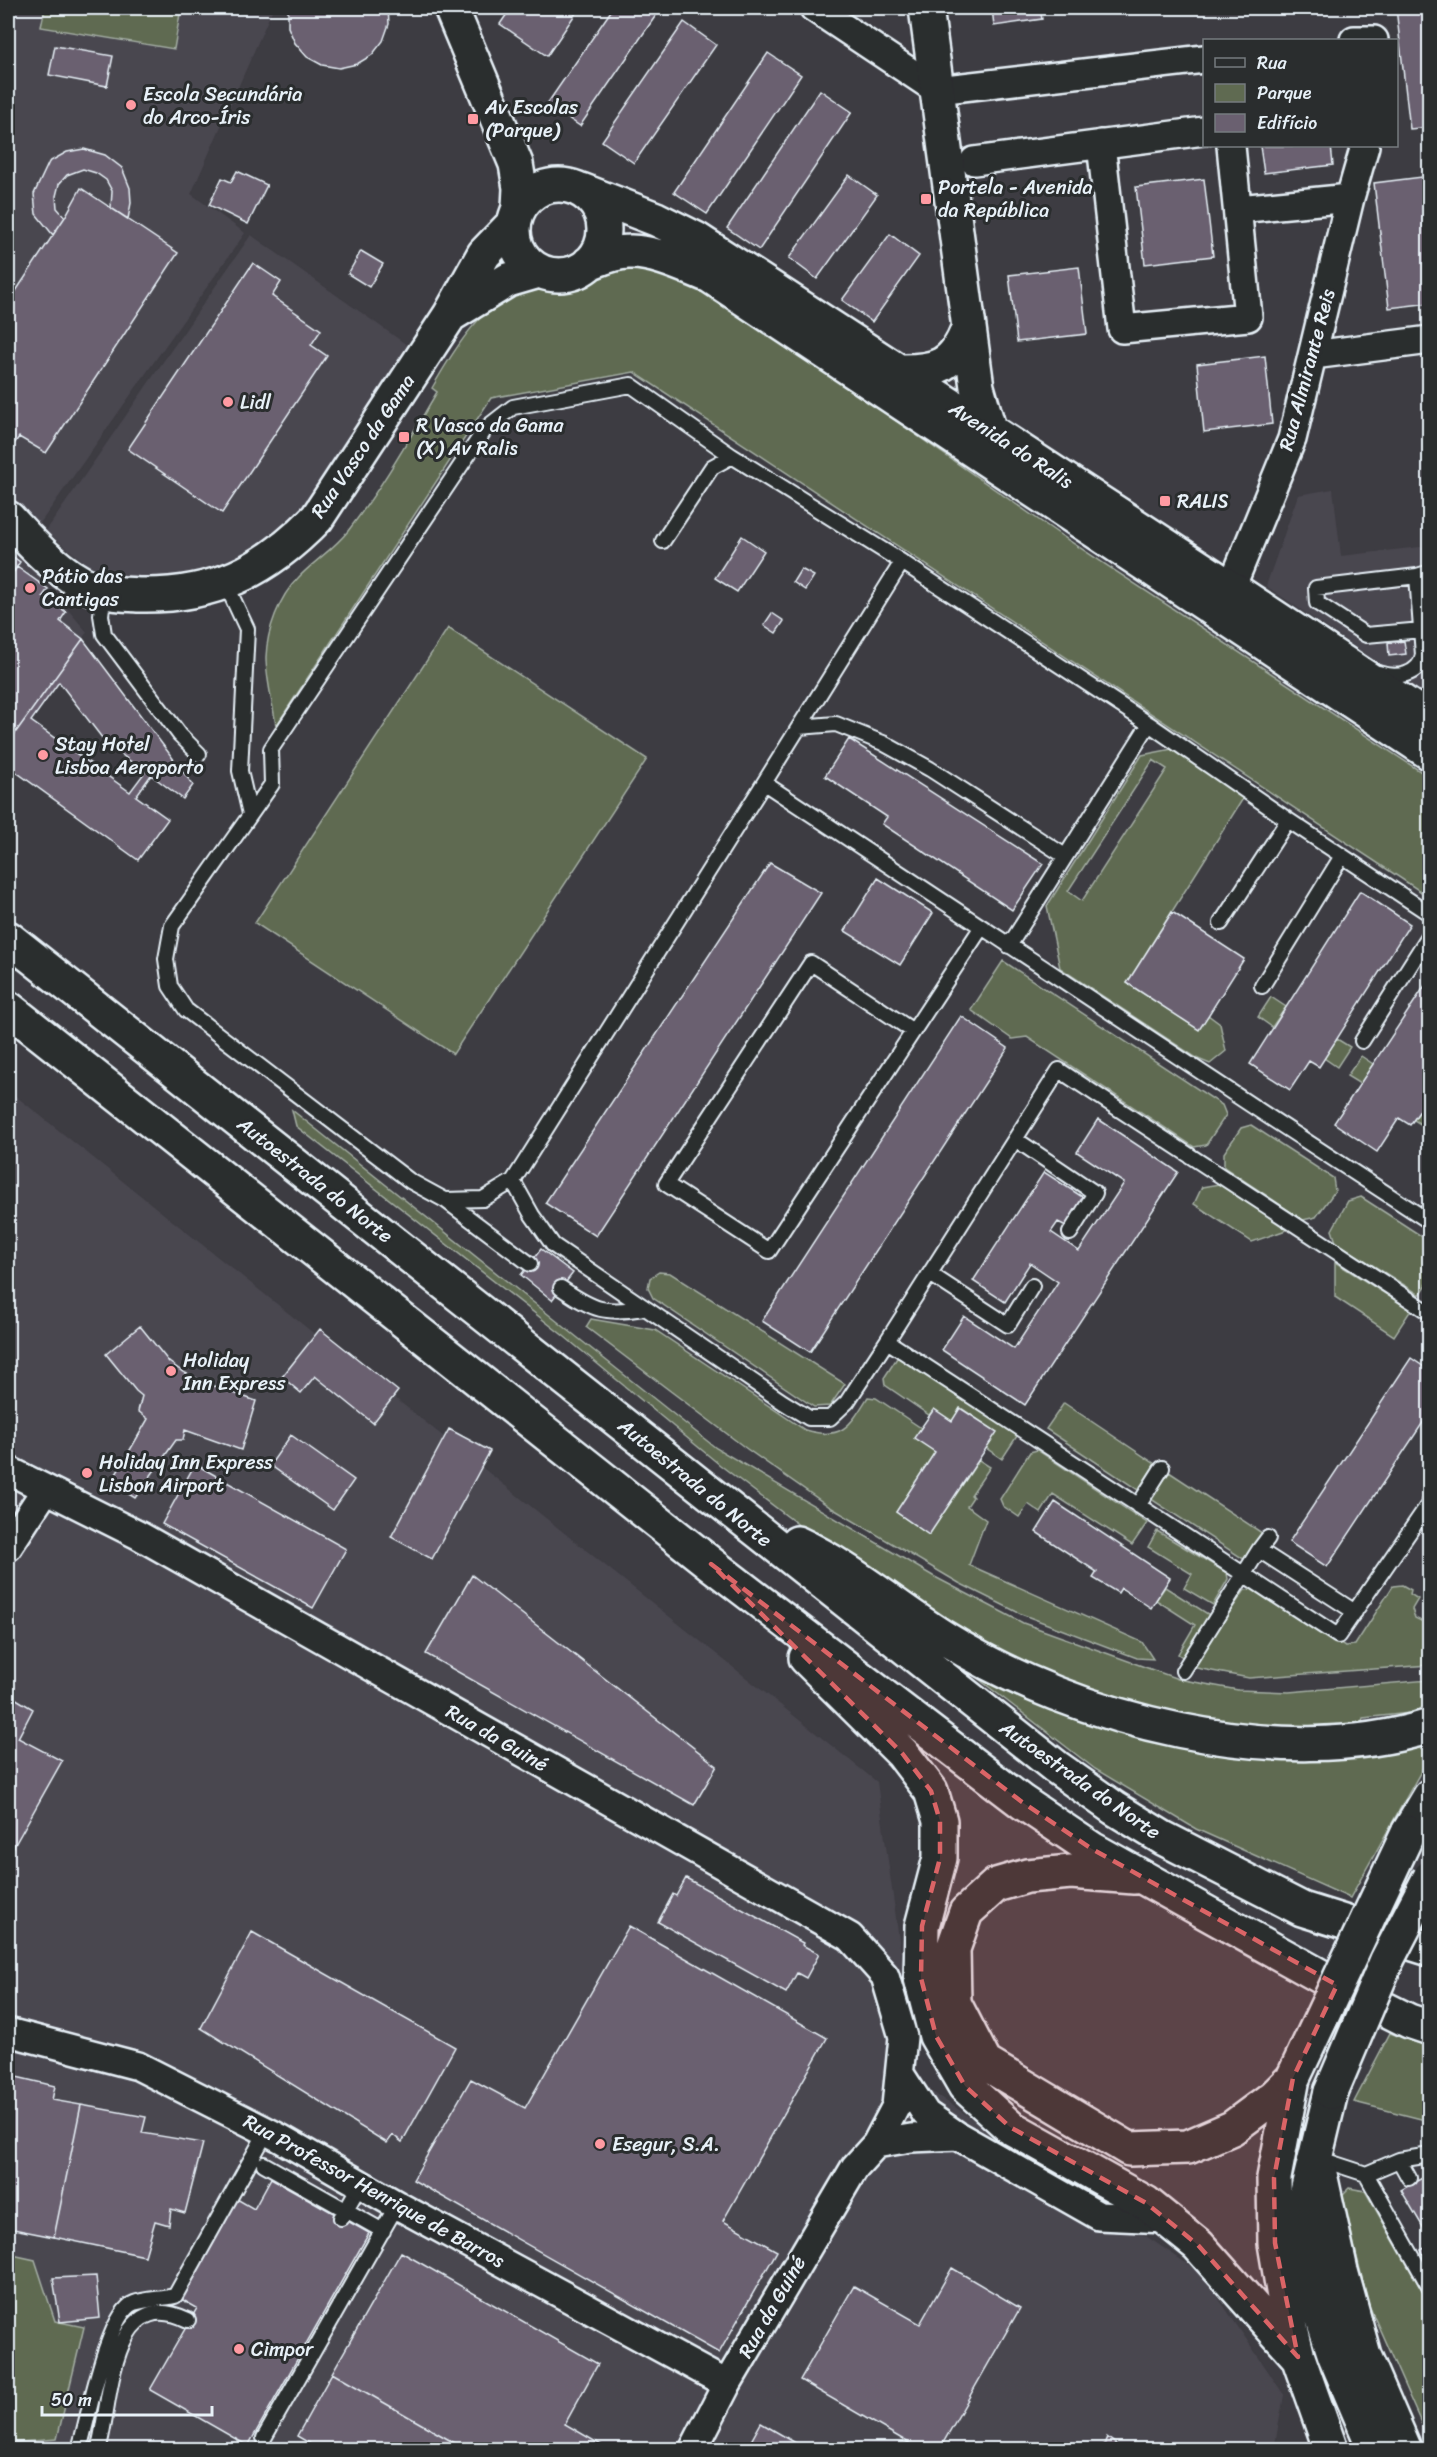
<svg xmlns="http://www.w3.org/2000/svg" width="1437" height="2457" viewBox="0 0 1437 2457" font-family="Sriracha,sans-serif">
	<rect width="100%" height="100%" fill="#3d3c42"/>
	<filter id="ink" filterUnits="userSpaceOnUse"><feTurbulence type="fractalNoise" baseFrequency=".0167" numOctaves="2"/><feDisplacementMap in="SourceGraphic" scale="12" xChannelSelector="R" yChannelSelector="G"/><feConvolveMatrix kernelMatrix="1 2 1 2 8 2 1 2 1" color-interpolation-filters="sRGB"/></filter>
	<g filter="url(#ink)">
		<path fill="#4a4750" d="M 8,8 L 273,8 L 191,194 L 245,233 L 19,553 L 87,632 L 8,741 Z
			M 251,235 L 407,345 L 311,499 L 287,524 L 251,553 L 210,570 L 167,579 L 123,579 L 99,574 L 46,531 Z
			M 1333,489 L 1341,556 L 1429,546 L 1429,697 L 1266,586 L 1298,495 Z
			M 8,1090 L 877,1782 L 919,2083 L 1202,2274 L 1284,2395 L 1274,2449 L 8,2449 Z"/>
		<path fill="#5f6a51" stroke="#a4aea4" stroke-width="1.5" fill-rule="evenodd" d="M 45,8 L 181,8 L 174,49 L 41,27 Z
			M 621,269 L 649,271 L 688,282 L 759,326 L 1062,536 L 1429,777 L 1429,897 L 634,372 L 491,398 L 276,726 C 273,704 266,679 266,657 C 267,630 279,597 298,578 C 314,561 334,549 348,531 C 382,487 409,439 437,392 L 432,388 C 452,353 485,296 529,288 C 538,287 547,292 556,291 C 580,289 599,278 621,269 Z
			M 448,628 L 647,759 L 453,1054 L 255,923 Z
			M 1172,749 L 1244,797 L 1127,983 L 1198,1029 L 1208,1015 L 1220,1024 L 1226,1051 L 1210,1064 L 1198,1059 L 1060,968 L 1047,906 L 1142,755 ZM 1153,760 L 1167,769 L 1082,901 L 1068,891 Z
			M 1003,961 L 1222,1105 L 1226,1115 L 1206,1145 L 1194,1147 L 1027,1037 L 1012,1039 L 971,1010 Z
			M 1271,997 L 1286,1007 L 1272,1027 L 1258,1017 Z
			M 1337,1039 L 1350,1047 L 1337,1067 L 1324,1058 Z
			M 1361,1056 L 1373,1064 L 1360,1084 L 1347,1076 Z
			M 1427,1100 L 1429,1101 L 1429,1124 L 1427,1128 L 1414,1120 Z
			M 292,1110 L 716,1448 L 933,1576 L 1023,1623 L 1178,1679 L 1238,1690 L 1289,1692 L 1429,1680 L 1429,1705 L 1410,1713 L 1363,1718 L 1360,1727 L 1289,1732 L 1147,1711 L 1004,1656 L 923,1612 L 800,1526 L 720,1465 L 565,1337 L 296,1126 Z
			M 1251,1125 L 1333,1178 L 1335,1191 L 1316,1217 L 1303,1220 L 1224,1167 L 1224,1153 L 1241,1128 Z
			M 1219,1184 L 1289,1229 L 1252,1242 L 1194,1204 L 1202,1187 Z
			M 1361,1197 L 1429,1241 L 1429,1281 L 1420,1295 L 1336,1242 L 1332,1230 L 1348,1201 Z
			M 1335,1262 L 1411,1310 L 1394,1336 L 1335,1297 Z
			M 659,1272 L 670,1273 L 845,1384 L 830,1406 L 814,1407 L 653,1298 L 648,1288 L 650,1278 Z
			M 591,1319 L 655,1330 L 805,1430 C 842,1441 850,1426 868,1397 L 876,1398 L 921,1428 L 935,1452 L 896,1512 L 929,1535 L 979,1460 L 990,1467 L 971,1495 L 973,1497 L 967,1506 L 986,1520 L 969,1565 L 1142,1642 L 1153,1659 L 1137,1658 L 1021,1614 L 959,1583 L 830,1507 L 747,1449 L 586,1327 Z
			M 904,1357 L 1019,1433 L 1002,1459 L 986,1448 L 996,1432 L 961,1408 L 952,1421 L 934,1409 L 929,1415 L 885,1385 L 884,1378 L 897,1358 Z
			M 1064,1403 L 1155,1464 L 1138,1490 L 1046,1429 Z
			M 1037,1450 L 1147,1523 L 1132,1545 L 1053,1494 L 1041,1513 L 1028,1504 L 1019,1517 L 1003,1506 L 1000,1499 L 1030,1452 Z
			M 1169,1472 L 1262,1533 L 1245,1560 L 1151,1499 Z
			M 1157,1531 L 1227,1573 L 1228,1579 L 1213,1605 L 1184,1588 L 1192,1574 L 1148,1547 Z
			M 1402,1585 L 1411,1590 L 1410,1594 L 1418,1599 L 1412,1609 L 1415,1618 L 1421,1621 L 1429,1617 L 1429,1665 L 1249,1678 L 1191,1667 L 1245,1590 L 1254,1589 L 1345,1646 L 1355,1645 L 1393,1586 Z
			M 1165,1587 L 1211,1616 L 1184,1658 L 1178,1654 L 1195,1625 L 1156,1600 Z
			M 910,1626 L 966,1660 L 1328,1755 L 1429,1746 L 1429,1757 L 1350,1898 L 1196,1829 L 1095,1769 Z
			M 1390,2033 L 1429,2047 L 1429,2121 L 1354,2102 Z
			M 1349,2188 L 1365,2191 L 1426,2298 L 1429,2298 L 1429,2441 L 1368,2303 L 1342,2195 Z
			M 8,2254 L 35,2260 L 55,2321 L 84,2327 L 57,2439 L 8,2443 Z"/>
		<path fill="#6a6070" stroke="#e8f1f8" stroke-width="1.5" fill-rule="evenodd" d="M 288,8 L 388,8 L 389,24 L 383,41 L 372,55 L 357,64 L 339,68 L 322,65 L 307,57 L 295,43 L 288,27 Z
			M 511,8 L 568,8 L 576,13 L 547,56 L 500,24 Z
			M 613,8 L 661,8 L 580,126 L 547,104 Z
			M 992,8 L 1040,8 L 1042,19 L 994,26 Z
			M 1396,8 L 1430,8 L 1430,127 L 1410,129 Z
			M 684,22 L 716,45 L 634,163 L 602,141 Z
			M 55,46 L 113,56 L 107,86 L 49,75 Z
			M 768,53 L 801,75 L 707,214 L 674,192 Z
			M 820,90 L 852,112 L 759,250 L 727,228 Z
			M 1260,146 L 1331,146 L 1333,165 L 1264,173 Z
			M 84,149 L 105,155 L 122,168 L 130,188 L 131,203 L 128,219 L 111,208 L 112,191 L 106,180 L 96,173 L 83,169 L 67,175 L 59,184 L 56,196 L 57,208 L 65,217 L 53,235 L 36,214 L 34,194 L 49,162 L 67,152 Z
			M 237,171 L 267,185 L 248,224 L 209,205 L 222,178 L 231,182 Z
			M 849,175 L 877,195 L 817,279 L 789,258 Z
			M 1430,176 L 1430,303 L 1389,308 L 1374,183 Z
			M 1204,179 L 1213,256 L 1145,264 L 1136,187 Z
			M 81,188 L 178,253 L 46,453 L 19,437 L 11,448 L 8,445 L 8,303 L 65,217 Z
			M 890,234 L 919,256 L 872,322 L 842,300 Z
			M 361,251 L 383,264 L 369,287 L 348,274 Z
			M 253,263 L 281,282 L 272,296 L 321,330 L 311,345 L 327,356 L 222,513 L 128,449 Z
			M 1079,267 L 1087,334 L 1017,342 L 1009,275 Z
			M 1265,356 L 1272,424 L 1204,432 L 1197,364 Z
			M 742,536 L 764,551 L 737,592 L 715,578 Z
			M 8,553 L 20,562 L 8,580 Z
			M 17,567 L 48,589 L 43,596 L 66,612 L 60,621 L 83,639 L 8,743 L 8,580 Z
			M 801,569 L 814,576 L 805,590 L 793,582 Z
			M 772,613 L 784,621 L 776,633 L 764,625 Z
			M 83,639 L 193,785 L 183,799 L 151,775 L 136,796 L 168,819 L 138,860 L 8,766 L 8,743 ZM 59,682 L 106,743 L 145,772 L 130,792 L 31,721 Z
			M 1404,641 L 1406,654 L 1389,656 L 1388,643 Z
			M 849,739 L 1043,864 L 1012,910 L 882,824 L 887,817 L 825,776 Z
			M 770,863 L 821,893 L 596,1236 L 545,1203 Z
			M 878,878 L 933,913 L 900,965 L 845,931 Z
			M 1360,891 L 1410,924 L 1319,1067 L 1309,1061 L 1290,1090 L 1250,1064 Z
			M 1172,912 L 1244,959 L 1199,1030 L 1127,983 Z
			M 1430,978 L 1430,1096 L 1410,1125 L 1399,1118 L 1377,1152 L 1334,1123 Z
			M 961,1016 L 1008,1048 L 810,1352 L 762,1321 Z
			M 1098,1119 L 1178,1172 L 1025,1405 L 942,1350 L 964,1316 L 1014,1349 L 1058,1282 L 1030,1263 L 1005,1302 L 973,1281 L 1044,1172 L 1084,1198 L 1066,1226 L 1058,1222 L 1051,1232 L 1079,1251 L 1124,1183 L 1077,1152 Z
			M 541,1249 L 573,1273 L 552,1300 L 521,1275 Z
			M 140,1326 L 169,1362 L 183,1372 L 211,1385 L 256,1401 L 241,1450 L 185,1430 L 183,1440 L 176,1440 L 135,1498 L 111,1483 L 148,1419 L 138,1411 L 142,1396 L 136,1391 L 106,1354 Z
			M 320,1329 L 398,1391 L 373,1423 L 315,1376 L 301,1393 L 282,1377 Z
			M 1411,1358 L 1430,1371 L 1430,1412 L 1327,1567 L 1289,1542 Z
			M 960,1408 L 997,1432 L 929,1535 L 896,1512 L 935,1452 L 914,1438 L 934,1409 L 952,1421 Z
			M 449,1429 L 490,1451 L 432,1559 L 391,1537 Z
			M 291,1435 L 354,1480 L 333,1510 L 270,1465 Z
			M 195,1464 L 346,1549 L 313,1608 L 162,1524 Z
			M 1055,1502 L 1170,1578 L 1151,1608 L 1121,1588 L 1118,1593 L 1093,1578 L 1097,1572 L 1036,1532 Z
			M 472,1575 L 717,1766 L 694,1805 L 426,1654 Z
			M 8,1694 L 33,1709 L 18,1738 L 62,1761 L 8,1857 Z
			M 686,1878 L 803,1943 L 802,1945 L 819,1954 L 806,1978 L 797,1973 L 786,1993 L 658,1922 L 673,1894 L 676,1896 Z
			M 629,1926 L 827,2038 L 723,2221 L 777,2251 L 719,2353 L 413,2180 L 471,2079 L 525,2108 Z
			M 252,1932 L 455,2047 L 402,2142 L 393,2135 L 387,2143 L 201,2028 Z
			M 8,2075 L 55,2086 L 52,2100 L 81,2105 L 54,2237 L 8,2228 Z
			M 81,2105 L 146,2117 L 142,2133 L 203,2143 L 185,2213 L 171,2209 L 169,2225 L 155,2221 L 145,2256 L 54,2237 Z
			M 1424,2177 L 1430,2187 L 1430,2239 L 1401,2190 Z
			M 271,2178 L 369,2233 L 248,2446 L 150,2390 L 197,2308 L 181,2299 L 237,2199 L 254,2209 Z
			M 1430,2245 L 1430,2266 L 1421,2250 Z
			M 401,2252 L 598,2364 L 565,2424 L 610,2450 L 467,2450 L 332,2373 Z
			M 952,2268 L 1020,2308 L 939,2450 L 921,2450 L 800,2380 L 854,2286 L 920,2324 Z
			M 96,2276 L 100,2318 L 60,2322 L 53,2278 Z
			M 332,2373 L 467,2450 L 321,2450 L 297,2436 Z
			M 761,2423 L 808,2450 L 746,2450 Z
			M 1107,2437 L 1123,2450 L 1102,2450 Z"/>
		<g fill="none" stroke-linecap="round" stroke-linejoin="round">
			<g stroke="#e8f1f8" stroke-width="18">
				<path id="lane" d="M 663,541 L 712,467 L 732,456
					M 225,582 L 247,629 L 240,771 L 250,814
					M 104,592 L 101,615 L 104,634 L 180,735 L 199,754
					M 1422,630 L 1366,635 L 1317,603 L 1316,588 L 1417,576 L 1430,572
					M 1378,673 C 1396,679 1419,676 1423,655 L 1417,576
					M 1149,724 L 1288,820 L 1221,923
					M 799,727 L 836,724 L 883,743 L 930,769 L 1065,856
					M 764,783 L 513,1181 L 483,1199 L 445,1200 L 410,1181 L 186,1010 L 170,986 L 166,959 L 172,926 L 272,784 L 271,749 L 486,428 L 513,407 L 631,385 L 732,456 L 902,562
					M 1288,820 L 1430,914
					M 1009,946 L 1149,724 L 902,562 L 764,783 C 985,930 1207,1077 1430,1222
					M 1262,986 L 1342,856
					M 913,1031 L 811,963 L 666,1184 L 769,1251 L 981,928
					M 1362,1041 L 1430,934
					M 1015,1139 L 1095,1193 L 1070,1233
					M 513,1181 L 532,1215 L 553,1245 L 783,1402 L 809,1418 L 830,1418 L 847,1402 L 887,1341 L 1338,1636 L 1430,1502
					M 445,1200 L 530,1264
					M 930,1274 L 1008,1325 L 1032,1286
					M 561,1288 C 595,1311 604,1314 644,1308
					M 887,1341 L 1059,1070 L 1430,1313
					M 1138,1506 L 1162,1468
					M 1259,1550 L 1268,1538
					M 1183,1671 L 1259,1550 L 1355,1612
					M 1317,2158 L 1366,2174 L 1399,2160 L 1409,2178
					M 1399,2160 L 1430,2155
					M 264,2164 L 383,2231
					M 1366,2174 L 1430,2288
					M 341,2218 L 360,2185
					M 264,2438 L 397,2205
					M 83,2450 L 81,2442 C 89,2414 108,2312 134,2303 C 145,2299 162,2299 175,2296 L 267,2131
					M 98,2450 C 112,2406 108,2282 188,2320"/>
			</g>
			<g stroke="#e8f1f8" stroke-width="32">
				<path id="street" d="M 814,8 L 937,90 L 1204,59
					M 1354,40 L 1374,40
					M 1101,144 L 1122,329 L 1248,317 L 1231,146
					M 974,161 L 1204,131
					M 1238,209 L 1350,198
					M 1313,355 L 1430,340
					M 1231,588 L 1292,439 L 1350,198 L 1365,146
					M 8,1470 L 140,1536 L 850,1937 L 885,1976 L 903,2037 L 896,2106 L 876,2144 L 855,2167 L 727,2384 L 693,2450
					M 8,1547 L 46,1489
					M 8,2032 L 138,2066 L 280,2138 L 397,2205 L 727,2384
					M 900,2074 L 926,2114 L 958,2136 L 1099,2216 L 1166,2219
					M 876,2144 L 911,2138 L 958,2136"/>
			</g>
			<g stroke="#e8f1f8" stroke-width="38">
				<path id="secondary" d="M 451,8 L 516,164 L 520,188 L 519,207
					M 926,8 L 977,387 L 990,432
					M514 230a45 45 0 1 1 90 0a45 45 0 1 1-90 0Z
					M 581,190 L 656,219 L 696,239 L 1231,588 L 1430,720
					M 589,263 C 602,258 614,252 629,252 C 654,251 687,267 710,276 L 1430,753
					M 452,314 L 508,280 L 539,271
					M 898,371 C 936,372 954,366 968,329
					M 8,518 C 32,544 59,574 92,588 C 106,594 123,594 138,595 C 213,597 266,571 317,518 L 450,315 L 484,254 L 514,223"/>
			</g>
			<g stroke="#e8f1f8" stroke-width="38">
				<path id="highway" d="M 8,938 L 1056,1767 L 1114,1808 L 1163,1838 L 1302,1909 L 1430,1949
					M 8,1008 L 711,1564 L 1022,1802 L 1092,1849 L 1329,1981 L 1409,2021 L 1430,2028
					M 797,1543 C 851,1568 896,1608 946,1639 C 1076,1720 1280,1773 1430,1726
					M 806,1658 L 902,1753 L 931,1791 L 940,1821 L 940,1858 L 922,1926 L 921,1978 L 936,2036 L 965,2086 L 1010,2127 L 1146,2203 L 1198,2245 L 1298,2357
					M 1408,1833 L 1430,1796
					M 1134,1877 L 1071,1872 L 1027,1876 L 996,1885 L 966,1912 L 953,1949 L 954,2003 L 985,2063 L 1129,2149 L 1188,2147 L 1232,2128 L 1275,2096 L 1293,2078
					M 1293,2078 L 1274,2178 L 1275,2243 L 1285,2303 L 1298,2357 L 1331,2450
					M 1331,2092 L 1307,2192 L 1306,2227 L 1317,2301 L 1335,2356 L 1375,2450
					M 1320,2174 L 1341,2271 L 1364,2355 L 1405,2450"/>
			</g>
			<use href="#lane" stroke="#2a2d2e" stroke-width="14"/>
			<use href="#street" stroke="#2a2d2e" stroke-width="27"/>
			<use href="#secondary" stroke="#2a2d2e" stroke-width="33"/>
			<use href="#highway" stroke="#2a2d2e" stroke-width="33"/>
			<g stroke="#e8f1f8" stroke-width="38" stroke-linecap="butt">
				<path id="highway-bridge" d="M 1293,2078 L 1408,1833
					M 1331,2092 L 1387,1960 L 1430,1877"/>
			</g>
			<use href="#highway-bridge" stroke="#2a2d2e" stroke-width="33"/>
		</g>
	</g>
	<path fill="#db6466" fill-opacity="0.2" stroke="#db6466" stroke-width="4.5" stroke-dasharray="12 8" stroke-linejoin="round" d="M 711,1564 L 1022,1802 L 1092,1849 L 1337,1985 L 1293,2078 L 1274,2178 L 1275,2243 L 1298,2357 L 1198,2245 L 1146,2203 L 1010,2127 L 965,2086 L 936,2036 L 921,1978 L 922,1926 L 940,1858 L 940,1821 L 931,1791 L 902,1753 Z"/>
	<g fill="#ff9aa2" stroke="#2a2d2e" stroke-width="2">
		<circle cx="131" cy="105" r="6"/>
		<rect x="467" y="113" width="12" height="12" rx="3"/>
		<rect x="920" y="193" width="12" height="12" rx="3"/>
		<circle cx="228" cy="402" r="6"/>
		<rect x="398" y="431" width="12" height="12" rx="3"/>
		<rect x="1159" y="495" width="12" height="12" rx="3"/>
		<circle cx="30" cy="588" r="6"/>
		<circle cx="43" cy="755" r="6"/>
		<circle cx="171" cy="1371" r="6"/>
		<circle cx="87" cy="1473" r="6"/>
		<circle cx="600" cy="2144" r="6"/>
		<circle cx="239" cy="2349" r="6"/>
	</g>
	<g text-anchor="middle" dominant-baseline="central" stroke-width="6" stroke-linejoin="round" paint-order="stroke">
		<g font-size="20" fill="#e8f1f8" stroke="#2a2d2e" text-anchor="start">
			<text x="143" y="94">Escola Secundária<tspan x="143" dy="23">do Arco-Íris</tspan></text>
			<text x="485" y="107">Av Escolas<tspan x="485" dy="23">(Parque)</tspan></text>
			<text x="938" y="187">Portela - Avenida<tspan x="938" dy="23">da República</tspan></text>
			<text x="240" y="402">Lidl</text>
			<text x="416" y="425">R Vasco da Gama<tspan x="416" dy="23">(X) Av Ralis</tspan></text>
			<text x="1177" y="501">RALIS</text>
			<text x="42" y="576">Pátio das<tspan x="42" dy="23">Cantigas</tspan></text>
			<text x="55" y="744">Stay Hotel<tspan x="55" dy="23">Lisboa Aeroporto</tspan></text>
			<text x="183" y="1360">Holiday<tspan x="183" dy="23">Inn Express</tspan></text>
			<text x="99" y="1462">Holiday Inn Express<tspan x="99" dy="23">Lisbon Airport</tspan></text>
			<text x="612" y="2144">Esegur, S.A.</text>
			<text x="251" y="2349">Cimpor</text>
		</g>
		<g font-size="20" fill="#e8f1f8" stroke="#2a2d2e">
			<text transform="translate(1307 370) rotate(-75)">Rua Almirante Reis</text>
			<text transform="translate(1011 445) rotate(33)">Avenida do Ralis</text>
			<text transform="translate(363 446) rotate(-56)">Rua Vasco da Gama</text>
			<text transform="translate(315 1180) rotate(38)">Autoestrada do Norte</text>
			<text transform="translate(695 1483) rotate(39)">Autoestrada do Norte</text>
			<text transform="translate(497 1738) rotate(30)">Rua da Guiné</text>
			<text transform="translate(1080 1780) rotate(35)">Autoestrada do Norte</text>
			<text transform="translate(374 2191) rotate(29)">Rua Professor Henrique de Barros</text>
			<text transform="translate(772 2307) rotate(-60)">Rua da Guiné</text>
		</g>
	</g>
	<rect width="1437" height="2457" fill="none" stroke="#2a2d2e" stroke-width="30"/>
	<rect x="15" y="15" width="1407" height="2427" fill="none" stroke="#e8f1f8" stroke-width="2" filter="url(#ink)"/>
	<rect x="1203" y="39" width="195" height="108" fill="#2a2d2e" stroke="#767b7f" stroke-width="1.5"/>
	<rect x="1215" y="58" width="30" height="9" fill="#2a2d2e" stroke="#767b7f" stroke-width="1.5"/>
	<text x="1257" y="69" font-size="18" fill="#e8f1f8">Rua</text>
	<rect x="1215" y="84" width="30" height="18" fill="#5f6a51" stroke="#767b7f" stroke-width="1.5"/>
	<text x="1257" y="99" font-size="18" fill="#e8f1f8">Parque</text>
	<rect x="1215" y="114" width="30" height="18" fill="#6a6070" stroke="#767b7f" stroke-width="1.5"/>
	<text x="1257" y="129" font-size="18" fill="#e8f1f8">Edifício</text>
	<path d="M42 2406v9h170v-9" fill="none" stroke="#e8f1f8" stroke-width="3"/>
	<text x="51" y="2406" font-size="18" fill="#e8f1f8" stroke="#2a2d2e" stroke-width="4.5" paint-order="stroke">50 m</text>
</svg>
